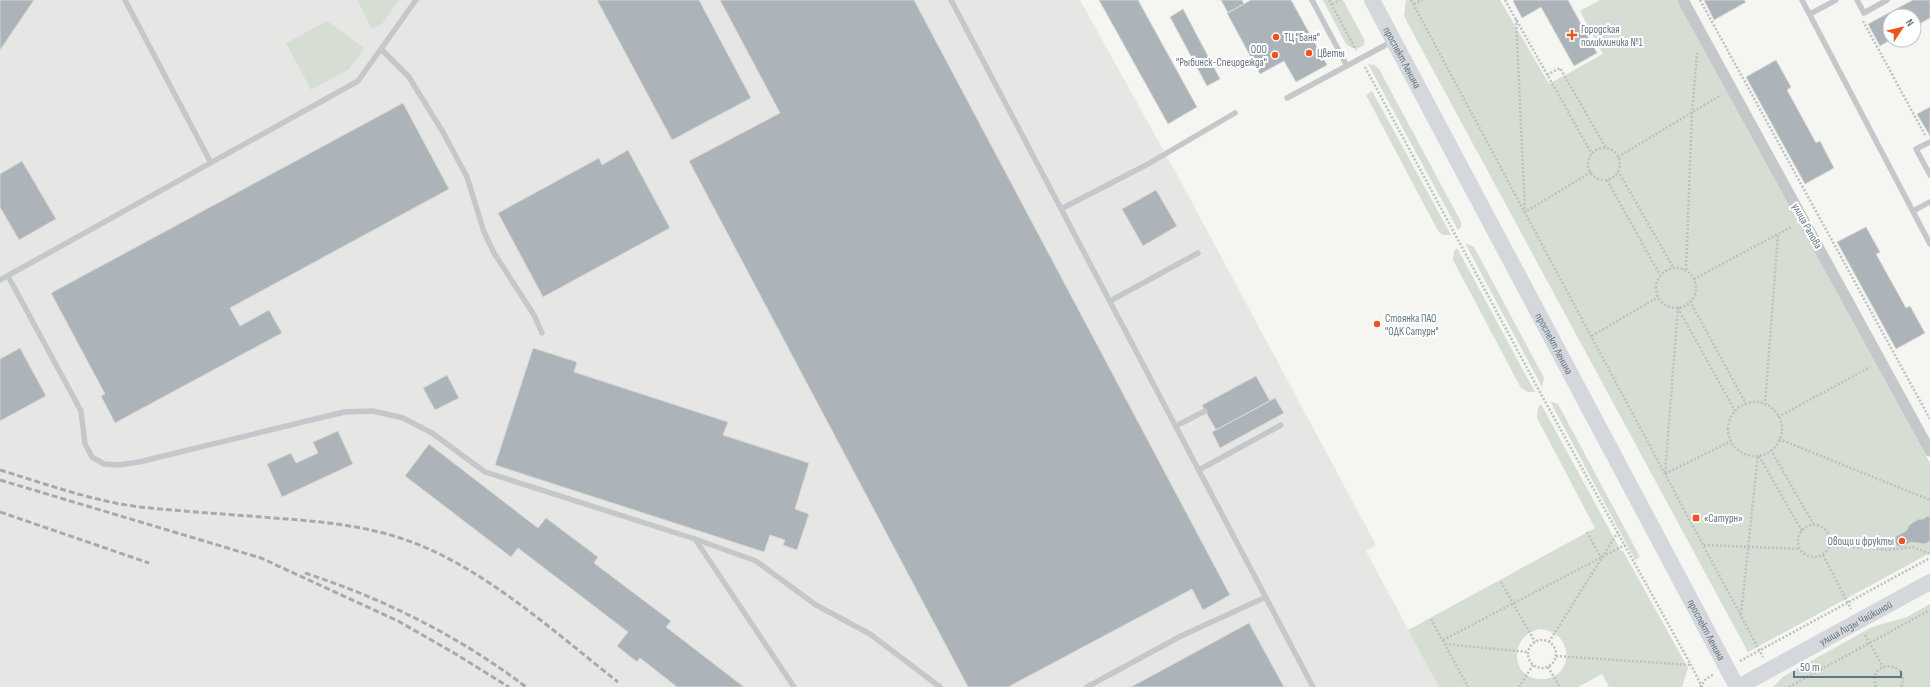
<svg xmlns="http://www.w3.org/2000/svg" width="1930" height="687" viewBox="0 0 1930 687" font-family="'Sofia Sans Condensed',sans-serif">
	<rect width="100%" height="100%" fill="#f5f5f1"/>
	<path fill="#e6e7e5" d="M 0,0 L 1080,0 L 1181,182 L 1376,545 L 1366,551 L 1439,687 L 0,687 Z"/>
	<path fill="#d6ddd2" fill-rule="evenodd" d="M 357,0 L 399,0 L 382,24 L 372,29 Z
		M 1323,0 L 1343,0 L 1365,41 L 1363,46 C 1356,50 1353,49 1346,44 Z
		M 1406,0 L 1500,0 L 1549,84 L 1603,54 L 1580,11 L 1600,0 L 1678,0 L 1930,463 L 1930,553 L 1748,652 L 1407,22 L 1404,15 Z
		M 327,21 L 364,48 L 349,69 L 311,90 L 286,43 Z
		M 1368,64 L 1374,65 L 1379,69 L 1461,222 L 1461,227 L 1458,230 Z
		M 1372,91 L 1451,235 L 1443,235 L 1438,231 L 1366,95 Z
		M 1465,243 L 1474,247 L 1544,378 L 1542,387 Z
		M 1457,248 L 1535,392 L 1528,392 L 1521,388 L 1453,260 L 1454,251 Z
		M 1550,401 L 1558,404 L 1640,557 L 1635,560 Z
		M 1541,404 L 1621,551 L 1623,551 L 1688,668 L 1682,687 L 1609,687 L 1602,674 L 1578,687 L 1439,687 L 1408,630 L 1595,528 L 1537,418 L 1538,408 ZM 1540,629 C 1576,632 1574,680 1541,679 C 1510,679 1508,635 1540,629 Z
		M 1930,604 L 1930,687 L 1773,687 L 1784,676 L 1872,627 L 1907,617 Z"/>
	<path fill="#acb3b9" stroke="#d7d7d4" d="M 0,0 L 34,0 L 0,50 Z
		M 597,0 L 699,0 L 751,98 L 672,140 Z
		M 720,0 L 914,0 L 1230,595 L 1203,610 L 1192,589 L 1008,687 L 968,687 L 689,161 L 780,113 Z
		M 1099,0 L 1138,0 L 1197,107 L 1168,124 Z
		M 1221,0 L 1242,0 L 1244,4 L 1228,13 Z
		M 1251,0 L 1291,0 L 1327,65 L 1296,82 L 1284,61 L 1260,74 L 1227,13 Z
		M 1514,0 L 1568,0 L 1597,53 L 1574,66 L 1541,7 L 1522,18 L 1513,1 Z
		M 1704,0 L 1744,0 L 1746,2 L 1714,20 Z
		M 1913,0 L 1930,0 L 1930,18 L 1914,27 L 1914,16 L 1890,16 L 1890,40 L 1880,46 L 1868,24 Z
		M 1183,9 L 1220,79 L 1207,86 L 1170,17 Z
		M 1776,60 L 1791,87 L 1787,90 L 1816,143 L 1820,141 L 1834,168 L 1805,184 L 1746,77 Z
		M 403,103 L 449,189 L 230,308 L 240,326 L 269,310 L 282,333 L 115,423 L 101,396 L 105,394 L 51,293 Z
		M 1930,107 L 1930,136 L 1917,114 Z
		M 628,150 L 670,228 L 543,297 L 498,213 L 599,158 L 602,165 Z
		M 22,161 L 56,219 L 19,240 L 0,207 L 0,174 Z
		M 1156,190 L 1177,226 L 1143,246 L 1122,209 Z
		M 1866,227 L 1880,252 L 1876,254 L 1906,308 L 1910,306 L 1925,333 L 1896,349 L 1837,242 Z
		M 20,348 L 46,396 L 0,421 L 0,359 Z
		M 533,348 L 577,362 L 574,372 L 728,422 L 723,435 L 809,463 L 795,509 L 809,514 L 797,550 L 783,545 L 785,540 L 770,535 L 764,552 L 495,465 Z
		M 447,375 L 459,398 L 435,410 L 423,388 Z
		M 1256,376 L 1270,401 L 1216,430 L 1202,405 Z
		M 1275,398 L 1284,413 L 1220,448 L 1212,432 Z
		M 338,431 L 353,464 L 282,497 L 267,464 L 291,453 L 296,463 L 318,453 L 313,442 Z
		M 429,444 L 538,528 L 546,518 L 598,557 L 594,563 L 671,621 L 666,627 L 744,687 L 677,687 L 640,658 L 637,662 L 617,646 L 628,632 L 518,548 L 511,557 L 405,476 Z
		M 1928,516 L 1930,517 L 1930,541 L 1925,544 L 1911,542 L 1902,547 L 1897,546 L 1894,541 L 1895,537 L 1907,530 L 1909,525 L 1919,519 L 1923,519 Z
		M 1249,623 L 1284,687 L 1131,687 Z"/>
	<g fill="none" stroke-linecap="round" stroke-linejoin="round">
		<path stroke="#bec0c2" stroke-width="2.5" stroke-dasharray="2 2" stroke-linecap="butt" d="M 1329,0 L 1356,50
			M 1411,0 L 1763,657
			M 1505,0 L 1592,154
			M 1700,0 L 1930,419
			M 1332,4 L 1340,0
			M 1414,4 L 1422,0
			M 1516,19 L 1525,212 L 1591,172
			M 1863,21 L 1925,135
			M 1365,67 L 1541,394 L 1691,665 L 1702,687
			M 1547,75 L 1560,68 L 1606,148
			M1588 164a16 16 0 1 1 32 0a16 16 0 1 1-32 0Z
			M 1618,157 L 1721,95
			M 1618,171 L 1673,267
			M 1607,180 L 1660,275
			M1656 288a20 20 0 1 1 40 0a20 20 0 1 1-40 0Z
			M 1686,270 L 1692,113 L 1697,53
			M 1694,279 L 1793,226
			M 1690,301 L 1746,404
			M 1678,307 L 1665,474 L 1731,441
			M 1678,308 L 1735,411
			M 1592,336 L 1658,297
			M1728 429a27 27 0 1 1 54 0a27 27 0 1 1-54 0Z
			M 1765,405 L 1778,234
			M 1778,417 L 1870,367
			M 1779,439 L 1930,500
			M 1771,450 L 1814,525
			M 1759,456 L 1802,531
			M1798 541a16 16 0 1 1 32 0a16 16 0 1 1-32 0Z
			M 1587,532 L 1601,558
			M 1704,545 L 1799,549
			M 1829,545 L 1887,550 L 1913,547 L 1930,554
			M 1823,555 L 1851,609
			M 1501,582 L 1535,642
			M 1741,614 L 1758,455
			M 1431,619 L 1468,687
			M 1865,635 L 1883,667
			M1528 654a14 14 0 1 1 28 0a14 14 0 1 1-28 0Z
			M 1443,640 L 1625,545
			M 1549,642 L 1618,532
			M 1445,644 L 1528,652
			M 1556,656 L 1691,665
			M 1740,661 L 1930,558
			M 1548,667 L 1560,687
			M 1519,687 L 1533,665
			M 1700,687 L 1706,679 L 1714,674
			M 1789,687 L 1930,610
			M 1876,687 C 1866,659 1912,660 1901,687"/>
		<path stroke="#c5c8cb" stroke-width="5.5" d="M 125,0 L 211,163
			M 951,0 L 1313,687
			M 1312,0 L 1347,66
			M 1802,0 L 1930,244
			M 1857,0 L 1864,13 L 1887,0
			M 1810,14 L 1836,0
			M 381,49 L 409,77 L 444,134 L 467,177 L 484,232 L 494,253 L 534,315 L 542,333
			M 1287,98 L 1393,41
			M 1930,142 L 1916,149 L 1930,175
			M 1061,209 L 1148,164 L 1235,113
			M 1913,211 L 1930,202
			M 8,276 L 81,411 L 85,444 L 92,457 L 104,464 L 119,465 L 139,462 L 344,412 L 373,411 L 403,418 L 432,433 L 485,472 L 695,539 L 756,561 L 816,605 L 870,634 L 940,687
			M 0,280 L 358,81 L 416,0
			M 1110,301 L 1198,253
			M 1176,426 L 1205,411
			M 1199,470 L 1281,425
			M 695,539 L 794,687
			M 1087,687 L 1181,636 L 1266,597"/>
		<path stroke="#c5c8cb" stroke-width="11" d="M 1683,0 L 1930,451"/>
		<g stroke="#d4d8dc" stroke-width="16">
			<path id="s1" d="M 1372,0 L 1737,687"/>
			<path id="s2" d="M 1738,687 L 1930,582"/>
		</g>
		<path stroke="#a4aab0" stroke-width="3" stroke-dasharray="6 3" stroke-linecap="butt" d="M 0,470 C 46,484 92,501 140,507 C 189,512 238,515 287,519 C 325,522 364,526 400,538 C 479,563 553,631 618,682
			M 0,480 L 261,558 L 398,621 L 454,653 L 509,687
			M 0,512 L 149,563
			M 305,573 C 384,599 459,636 526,687"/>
	</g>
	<g fill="#eb551c" stroke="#fff" stroke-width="1.5">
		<path d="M1570 29h4v4h4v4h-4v4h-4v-4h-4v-4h4z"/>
		<circle cx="1276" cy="37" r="4"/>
		<circle cx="1309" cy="53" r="4"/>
		<circle cx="1275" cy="55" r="4"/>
		<circle cx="1377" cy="324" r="4"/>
		<rect x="1692" y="514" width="8" height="8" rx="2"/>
		<circle cx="1902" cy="541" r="4"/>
	</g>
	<g text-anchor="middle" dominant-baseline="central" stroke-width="4" stroke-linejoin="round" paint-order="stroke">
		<g font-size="11" fill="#637484" stroke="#fff" text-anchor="start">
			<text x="1581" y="29">Городская<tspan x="1581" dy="13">поликлиника №1</tspan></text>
			<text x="1284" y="37">ТЦ "Баня"</text>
			<text x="1267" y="49" text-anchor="end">ООО<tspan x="1267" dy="13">"Рыбинск-Спецодежда"</tspan></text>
			<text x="1317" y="53">Цветы</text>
			<text x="1385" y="318">Стоянка ПАО<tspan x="1385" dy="13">"ОДК Сатурн"</tspan></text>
			<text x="1704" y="518">«Сатурн»</text>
			<text x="1894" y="541" text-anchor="end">Овощи и фрукты</text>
		</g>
		<g font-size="11" fill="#637484" stroke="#fff">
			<text stroke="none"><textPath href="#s1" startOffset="65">проспект Ленина</textPath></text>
			<text transform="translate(1807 226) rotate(61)">улица Рапова</text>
			<text stroke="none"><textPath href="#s1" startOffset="389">проспект Ленина</textPath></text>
			<text stroke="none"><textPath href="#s2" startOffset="134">улица Лизы Чайкиной</textPath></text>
			<text stroke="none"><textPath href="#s1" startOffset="713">проспект Ленина</textPath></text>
		</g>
	</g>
	<g transform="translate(1902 28) rotate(55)"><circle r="19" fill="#ffffff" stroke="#c1c7ce"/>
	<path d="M0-3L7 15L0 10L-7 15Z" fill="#eb551c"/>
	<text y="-6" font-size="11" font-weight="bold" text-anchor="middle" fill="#637484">N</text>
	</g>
	<path d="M1794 671v6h107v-6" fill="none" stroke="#637484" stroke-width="2"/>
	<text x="1800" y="671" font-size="12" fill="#637484" stroke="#ffffff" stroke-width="3" paint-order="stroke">50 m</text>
</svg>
